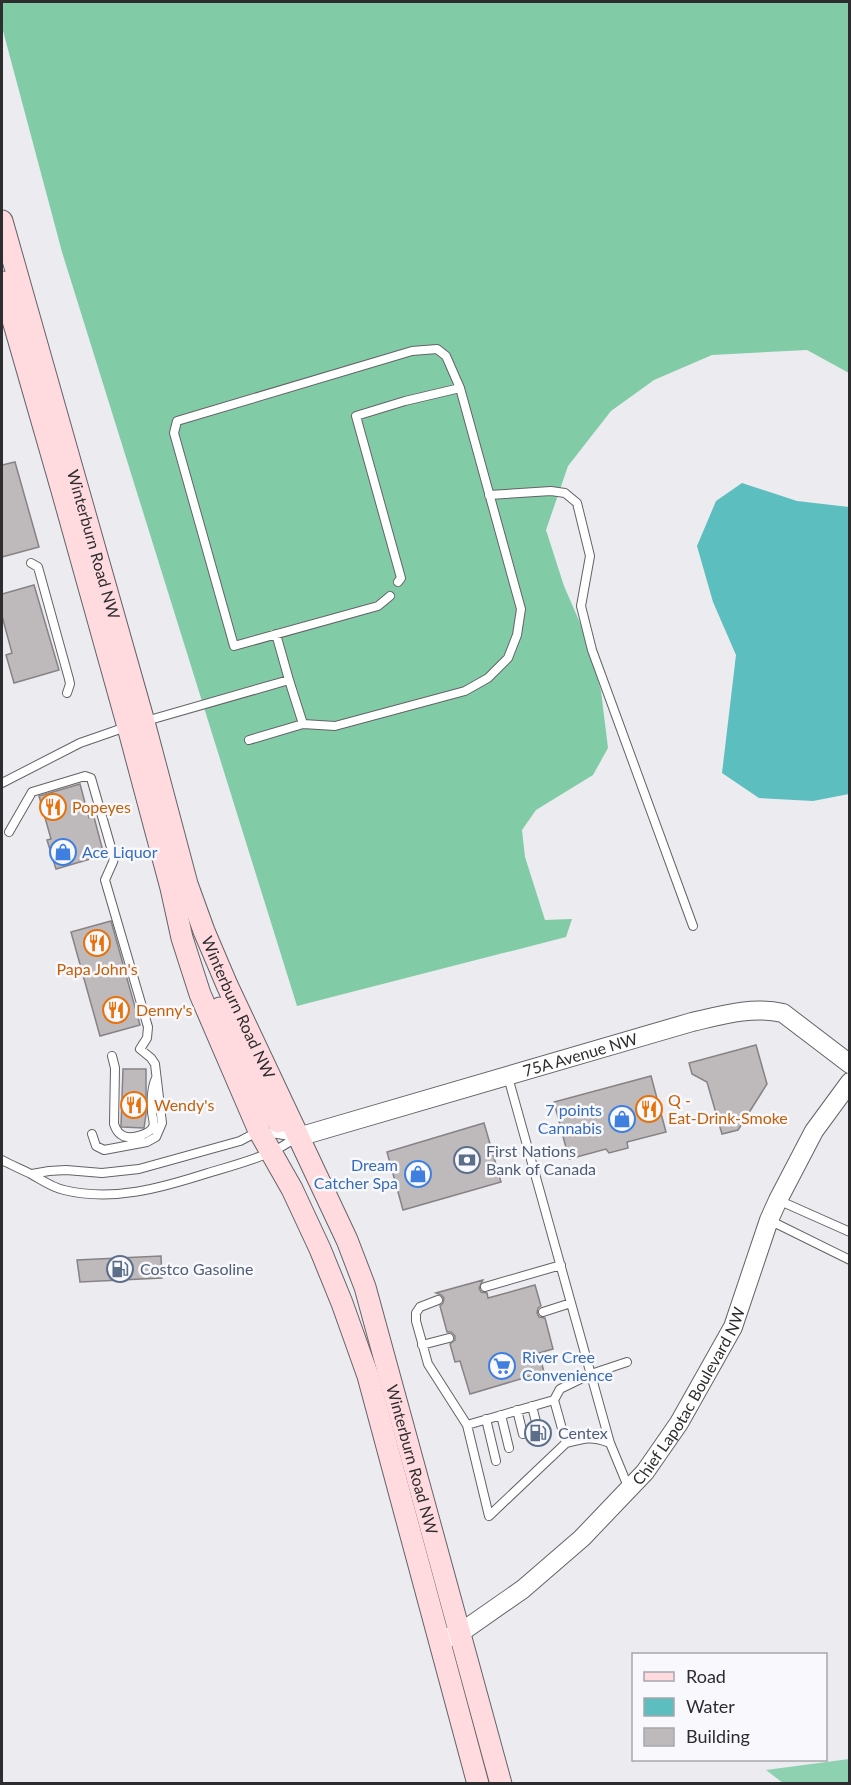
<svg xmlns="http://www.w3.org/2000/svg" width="851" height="1785" viewBox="0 0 851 1785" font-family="Lato,sans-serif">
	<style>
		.green { fill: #8ed1b0 }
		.forest { fill: #81cca7 }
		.water { fill: #5cbebe }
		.building { fill: #bebabc; stroke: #878285; stroke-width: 1.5 }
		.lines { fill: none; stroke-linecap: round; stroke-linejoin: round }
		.service-casing { stroke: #636367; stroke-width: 10 }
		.tertiary-casing { stroke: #636367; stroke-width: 20 }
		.secondary-casing { stroke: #636367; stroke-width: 23 }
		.service { stroke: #fff; stroke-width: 8 }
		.tertiary { stroke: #fff; stroke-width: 18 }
		.secondary { stroke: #ffdbe0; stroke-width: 21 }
		.labels { text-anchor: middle; stroke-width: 5; stroke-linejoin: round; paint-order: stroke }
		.street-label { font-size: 16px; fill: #2d2d2f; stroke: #f8f8fd }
		.food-label { font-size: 16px; fill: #c56008; stroke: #f8f8fd; text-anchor: start }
		.shop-label { font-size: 16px; fill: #366cbe; stroke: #f8f8fd; text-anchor: start }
		.service-label { font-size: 16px; fill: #4e5e75; stroke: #f8f8fd; text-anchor: start }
	</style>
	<rect width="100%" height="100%" fill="#ebebf0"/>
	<path class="green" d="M849,1759V1783H783L766,1770Z"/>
	<path class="forest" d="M2,2H849V373L807,350L712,355L654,380L611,411L568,466L546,530L564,586L587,639L601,691L608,748L593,775L536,810L522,830L525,857L545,920L572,919L566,937L297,1006L62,252L2,27Z"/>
	<path class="water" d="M742,483L797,501L849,507V794L813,801L759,798L722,773L736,655L713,602L697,546L716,501Z"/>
	<path class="building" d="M15,462L39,547L2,557V465Z
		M34,585L59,670L14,683L6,655L12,653L2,616V594Z
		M80,784L89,818L94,817L104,855L56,869L47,840L51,839L39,796Z
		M111,921L140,1025L100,1036L71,932Z
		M756,1045L767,1084L738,1130L722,1134L707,1082L692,1074L689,1063Z
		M123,1069H146V1114L144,1128L122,1127L121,1126Z
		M651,1076L666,1132L627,1142L628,1148L609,1153L606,1149L569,1159L554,1102Z
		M484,1123L501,1182L403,1210L387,1152Z
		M161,1256L162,1278L80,1282L77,1260Z
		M483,1280L479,1288L481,1292L487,1293L488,1298L535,1285L541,1306L538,1308L537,1313L539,1317L545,1318L553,1349L539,1353L544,1372L470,1394L460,1361L455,1362L450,1344L455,1340V1336L451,1332H447L440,1306L443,1303L444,1298L441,1295L436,1293Z"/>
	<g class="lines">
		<defs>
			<path id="service" d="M489,495L551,491L565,493L577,503L590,556L581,606L592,650L693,926
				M31,563L38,567L69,679L70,684L67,693
				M398,582L401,578L356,416L405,401L460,388
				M276,634L289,680
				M146,721L289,680L303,724L335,726L465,691L488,678L508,658L517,635L521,609L460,388L446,356L437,349L412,351L177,421L174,433L234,646L378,606L390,596
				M249,740L303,724
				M2,783L80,743L126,727
				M9,832L32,792L85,776L91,778L114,858L113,862L105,880L148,1027L147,1038L140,1049L151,1058L155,1064L162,1123L156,1137L147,1142L104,1150L96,1146L92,1134
				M112,1056L115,1068L114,1124C116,1130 119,1136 127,1137C134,1138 150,1134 153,1127C155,1123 152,1116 152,1112C151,1100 151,1089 156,1078
				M508,1077L610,1443L629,1489
				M2,1160C11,1165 21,1169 31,1174C42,1180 51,1187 64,1190C113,1202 161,1188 208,1173C228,1167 250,1161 269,1153C279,1149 288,1143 297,1137
				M32,1174L49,1171L66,1170L102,1173L139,1169L240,1141L259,1131L296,1137
				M778,1200L850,1232
				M769,1220L850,1260
				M485,1287L561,1265
				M438,1300L420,1307L416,1313V1321L428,1364L467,1425L554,1400L560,1389L591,1374L627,1362
				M543,1312L571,1303
				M422,1345L449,1338
				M532,1406L536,1422
				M517,1410L523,1434
				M501,1415L509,1448
				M486,1419L496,1461
				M467,1425L489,1516L566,1443L554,1400
				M566,1443C585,1438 592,1436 610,1443"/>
			<g id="tertiary">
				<path id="s1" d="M298,1137L692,1022C722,1015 752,1006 783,1013L850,1064"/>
				<path id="s2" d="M447,1638L460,1633L523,1589L582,1538L645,1472L679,1423L733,1327L769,1220L778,1200L814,1131L850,1082"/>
			</g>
			<g id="secondary">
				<path id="s3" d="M2,221L144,722L187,884L204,931L227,985L347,1240L365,1287L501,1784"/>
				<path d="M2,282L61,487L128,727L171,888L182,938L200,994L259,1131L292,1189L320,1249L342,1303L368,1376L478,1784"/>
				<path d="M220,1008L260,1093L278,1122"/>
			</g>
		</defs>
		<use href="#service" class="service-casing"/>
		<use href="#tertiary" class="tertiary-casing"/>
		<use href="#secondary" class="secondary-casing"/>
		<use href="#service" class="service"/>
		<use href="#tertiary" class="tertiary"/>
		<use href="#secondary" class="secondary"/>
	</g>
	<defs>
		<symbol id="restaurant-ring" viewBox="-11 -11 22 22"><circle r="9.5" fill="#f8f8fd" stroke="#e8710a" stroke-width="1.5"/><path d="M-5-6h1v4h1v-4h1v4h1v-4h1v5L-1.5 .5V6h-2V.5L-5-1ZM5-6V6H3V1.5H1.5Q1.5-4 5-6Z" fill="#e8710a"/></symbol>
		<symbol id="shop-ring" viewBox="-11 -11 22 22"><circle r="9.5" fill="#f8f8fd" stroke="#3f7fe0" stroke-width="1.5"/><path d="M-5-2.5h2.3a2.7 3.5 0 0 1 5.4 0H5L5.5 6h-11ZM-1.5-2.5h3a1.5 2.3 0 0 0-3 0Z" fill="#3f7fe0"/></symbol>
		<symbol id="bank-ring" viewBox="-11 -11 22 22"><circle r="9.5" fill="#f8f8fd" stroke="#5c6f8a" stroke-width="1.5"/><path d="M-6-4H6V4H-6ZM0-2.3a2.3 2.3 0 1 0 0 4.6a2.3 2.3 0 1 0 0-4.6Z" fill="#5c6f8a"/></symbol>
		<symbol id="fuel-ring" viewBox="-11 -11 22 22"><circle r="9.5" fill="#f8f8fd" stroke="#5c6f8a" stroke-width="1.5"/><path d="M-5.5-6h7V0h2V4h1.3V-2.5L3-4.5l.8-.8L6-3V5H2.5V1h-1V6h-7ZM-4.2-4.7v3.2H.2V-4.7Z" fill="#5c6f8a"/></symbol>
		<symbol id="supermarket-ring" viewBox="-11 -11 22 22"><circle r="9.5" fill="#f8f8fd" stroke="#3f7fe0" stroke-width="1.5"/><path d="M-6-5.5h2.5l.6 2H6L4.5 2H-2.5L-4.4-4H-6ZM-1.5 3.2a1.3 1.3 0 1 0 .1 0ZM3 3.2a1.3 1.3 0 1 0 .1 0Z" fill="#3f7fe0"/></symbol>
	</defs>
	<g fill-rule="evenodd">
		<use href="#restaurant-ring" x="38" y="792" width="30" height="30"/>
		<use href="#shop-ring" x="48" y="837" width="30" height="30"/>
		<use href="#restaurant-ring" x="82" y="928" width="30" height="30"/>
		<use href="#restaurant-ring" x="101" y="995" width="30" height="30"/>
		<use href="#restaurant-ring" x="119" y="1090" width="30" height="30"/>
		<use href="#restaurant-ring" x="634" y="1094" width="30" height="30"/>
		<use href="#shop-ring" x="607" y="1104" width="30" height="30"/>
		<use href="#bank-ring" x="452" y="1145" width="30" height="30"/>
		<use href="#shop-ring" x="403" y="1159" width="30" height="30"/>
		<use href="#fuel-ring" x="105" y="1254" width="30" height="30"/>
		<use href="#supermarket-ring" x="487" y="1351" width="30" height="30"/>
		<use href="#fuel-ring" x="523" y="1418" width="30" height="30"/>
	</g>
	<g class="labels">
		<g class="street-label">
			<text dy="6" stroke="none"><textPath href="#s3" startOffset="336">Winterburn Road NW</textPath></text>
			<text dy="6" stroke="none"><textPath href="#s3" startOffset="822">Winterburn Road NW</textPath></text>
			<text dy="6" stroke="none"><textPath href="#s1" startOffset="294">75A Avenue NW</textPath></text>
			<text dy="6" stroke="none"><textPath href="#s2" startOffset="348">Chief Lapotac Boulevard NW</textPath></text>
			<text dy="6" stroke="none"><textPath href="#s3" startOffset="1308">Winterburn Road NW</textPath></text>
		</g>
		<g class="food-label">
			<text x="72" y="813">Popeyes</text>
			<text x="97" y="975" text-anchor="middle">Papa John's</text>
			<text x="136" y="1016">Denny's</text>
			<text x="668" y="1106">Q -<tspan x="668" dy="18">Eat-Drink-Smoke</tspan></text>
			<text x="154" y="1111">Wendy's</text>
		</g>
		<g class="shop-label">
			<text x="82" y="858">Ace Liquor</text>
			<text x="602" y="1116" text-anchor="end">7 points<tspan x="602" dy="18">Cannabis</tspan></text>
			<text x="398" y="1171" text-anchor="end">Dream<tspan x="398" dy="18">Catcher Spa</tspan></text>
			<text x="522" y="1363">River Cree<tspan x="522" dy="18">Convenience</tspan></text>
		</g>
		<g class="service-label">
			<text x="486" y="1157">First Nations<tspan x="486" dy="18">Bank of Canada</tspan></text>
			<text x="140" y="1275">Costco Gasoline</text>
			<text x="558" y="1439">Centex</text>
		</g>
	</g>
	<rect width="851" height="1785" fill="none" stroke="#2d2d2f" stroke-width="6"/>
	<rect x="632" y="1653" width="195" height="108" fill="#f8f8fd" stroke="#a7a7ab" stroke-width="1.5"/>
	<rect x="644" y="1672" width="30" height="9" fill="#ffdbe0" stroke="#a7a7ab" stroke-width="1.5"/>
	<text x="686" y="1683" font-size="18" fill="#2d2d2f">Road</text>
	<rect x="644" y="1698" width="30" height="18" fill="#5cbebe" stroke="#a7a7ab" stroke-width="1.5"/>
	<text x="686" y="1713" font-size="18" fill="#2d2d2f">Water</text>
	<rect x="644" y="1728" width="30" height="18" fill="#bebabc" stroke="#a7a7ab" stroke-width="1.5"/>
	<text x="686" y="1743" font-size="18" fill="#2d2d2f">Building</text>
</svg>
